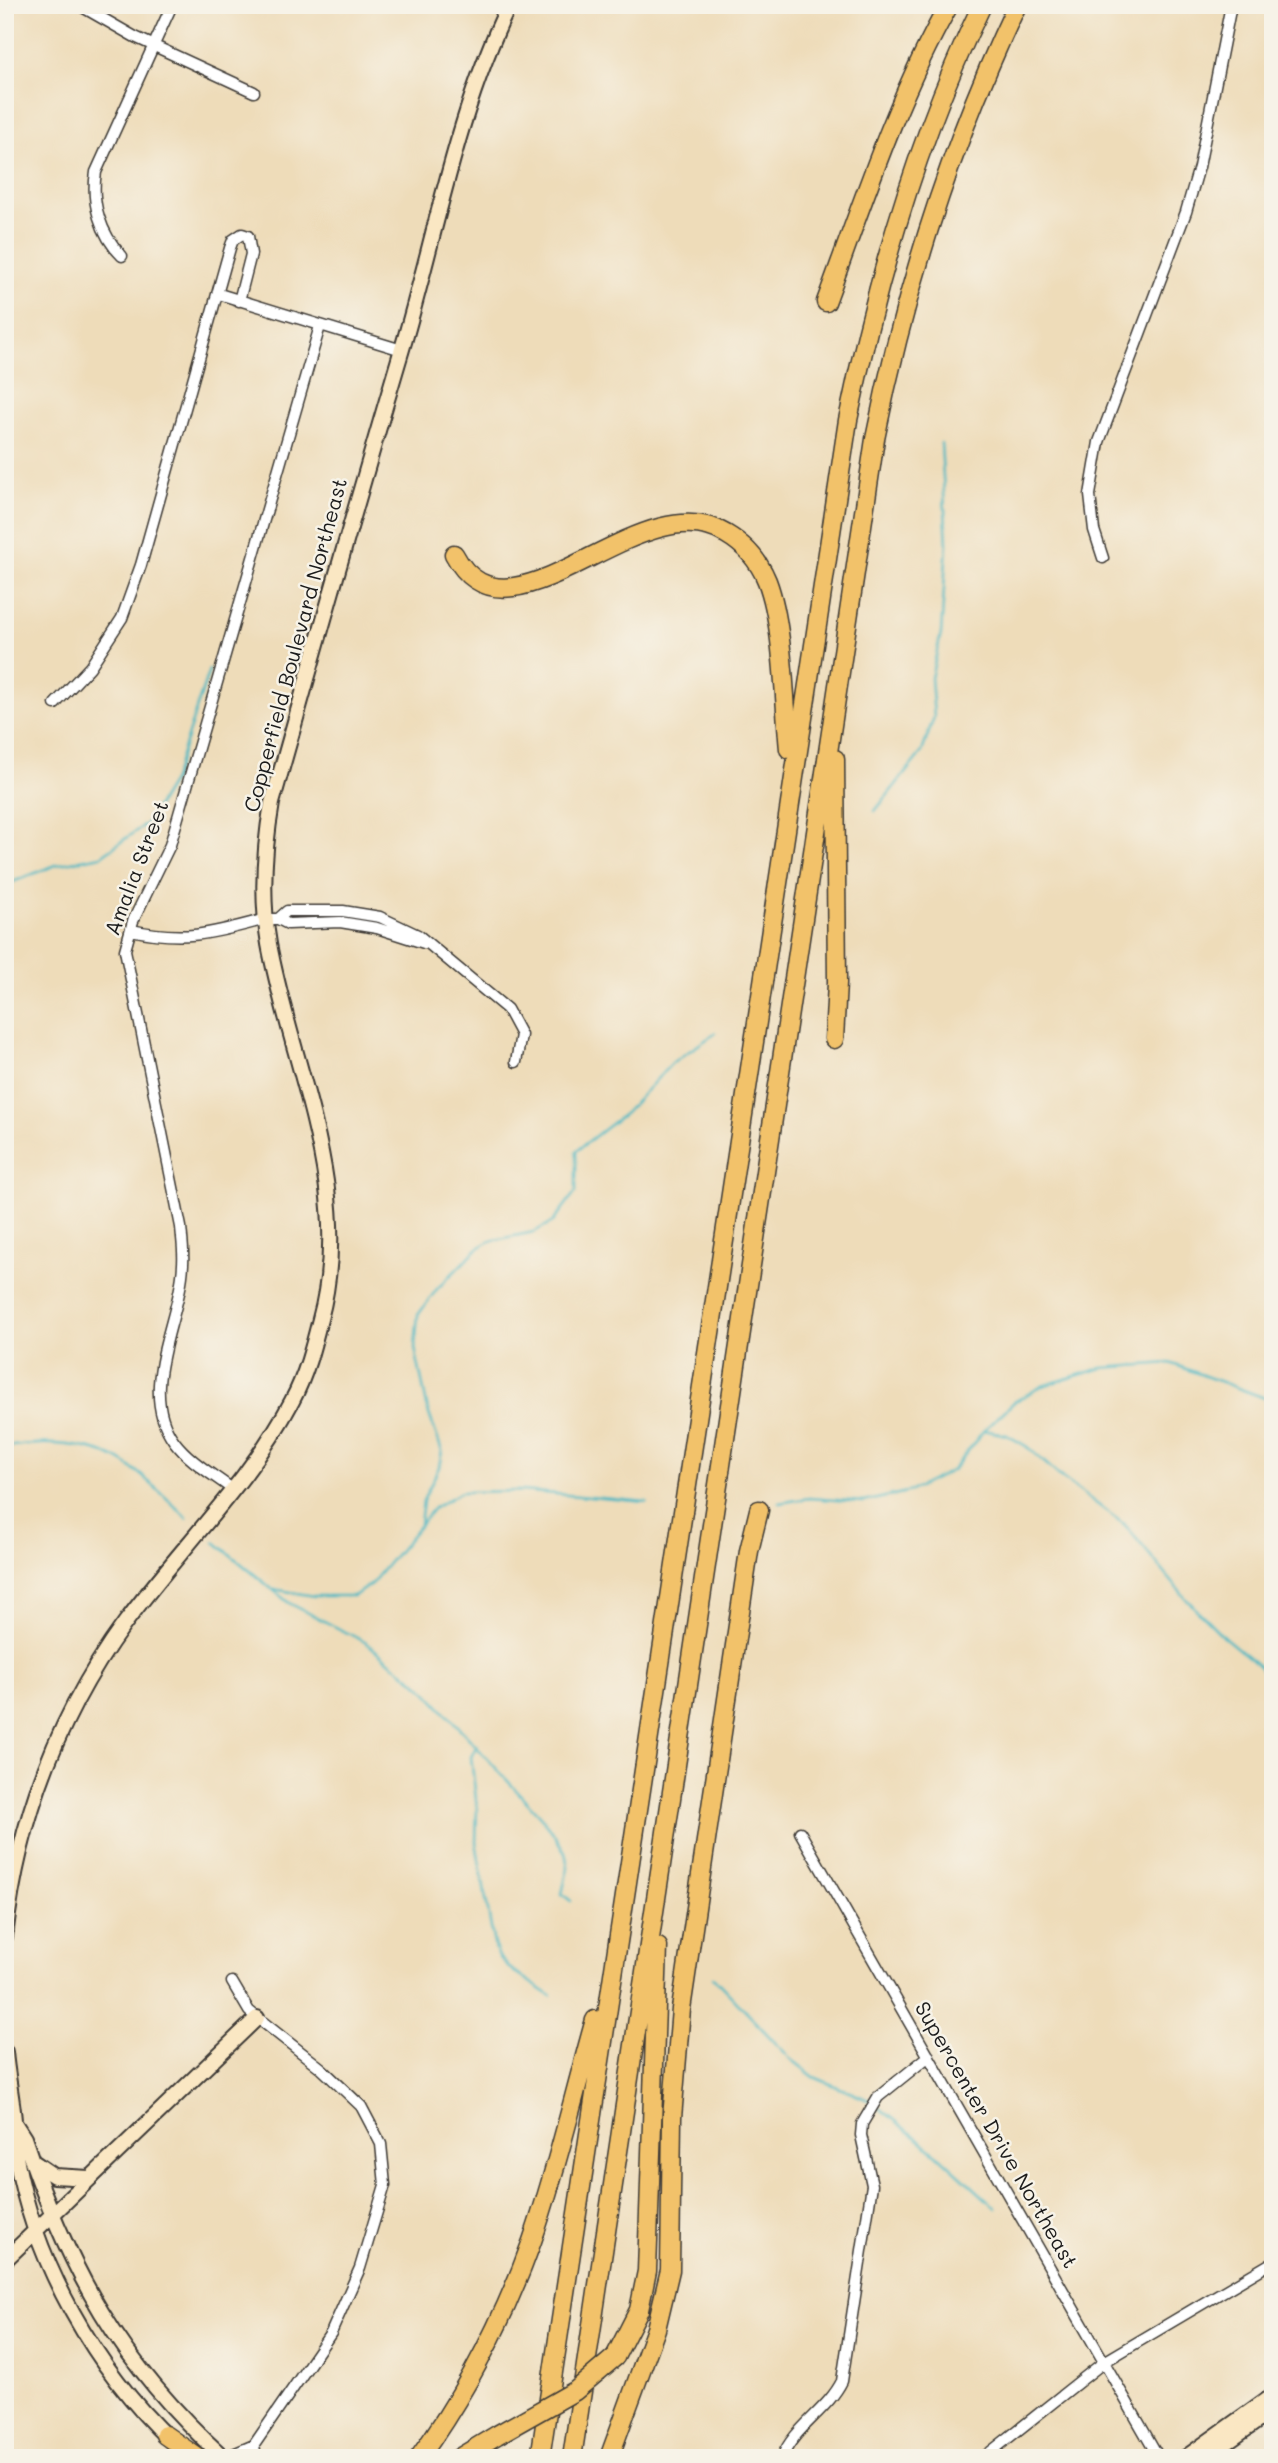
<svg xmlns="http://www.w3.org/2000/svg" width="1278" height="2463" viewBox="0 0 1278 2463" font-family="Mali,sans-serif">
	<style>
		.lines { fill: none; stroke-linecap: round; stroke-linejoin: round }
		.stream { stroke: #48b7c2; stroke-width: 2.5 }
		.street-casing { stroke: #3c3934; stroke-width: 13 }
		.secondary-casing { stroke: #3c3934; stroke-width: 18 }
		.highway-casing { stroke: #3c3934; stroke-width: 21 }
		.street { stroke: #fff; stroke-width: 10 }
		.secondary { stroke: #fae7c3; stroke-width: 14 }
		.highway { stroke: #f2c26a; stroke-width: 18 }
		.highway-bridge-casing { stroke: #3c3934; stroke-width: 21; stroke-linecap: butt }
		.highway-bridge { stroke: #f2c26a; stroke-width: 18 }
		.labels { text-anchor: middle; stroke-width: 5; stroke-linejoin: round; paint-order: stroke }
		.street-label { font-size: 21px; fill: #1c1c1c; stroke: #f7f3e8 }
	</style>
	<rect width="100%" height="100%" fill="#f7f3e8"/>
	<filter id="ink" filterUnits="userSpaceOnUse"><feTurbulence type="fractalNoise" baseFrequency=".0143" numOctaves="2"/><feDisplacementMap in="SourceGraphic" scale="14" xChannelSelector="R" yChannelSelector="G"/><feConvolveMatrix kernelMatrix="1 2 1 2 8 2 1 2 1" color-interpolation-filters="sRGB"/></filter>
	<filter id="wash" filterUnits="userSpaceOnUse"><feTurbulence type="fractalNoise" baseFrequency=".00686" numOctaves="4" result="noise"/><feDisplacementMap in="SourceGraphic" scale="28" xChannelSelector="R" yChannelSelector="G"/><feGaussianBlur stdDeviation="1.57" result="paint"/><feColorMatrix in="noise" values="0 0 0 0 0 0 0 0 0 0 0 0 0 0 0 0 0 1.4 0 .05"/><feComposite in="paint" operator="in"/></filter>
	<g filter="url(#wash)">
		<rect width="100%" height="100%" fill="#eedcb9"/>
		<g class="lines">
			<path class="stream" d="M875,811L922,752L934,717L931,678L941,634L947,544L941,443
				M5,885L56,865L101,856L146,824L173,780L209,670
				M984,1430L1007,1435L1026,1446L1062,1478L1125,1525L1188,1601L1224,1637L1259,1666L1273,1683
				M5,1447C43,1441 94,1442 126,1464C148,1478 168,1500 187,1518
				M779,1503L809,1498L864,1502L911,1491L953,1470L984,1430L1014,1402L1042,1386L1102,1368L1170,1363L1273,1401
				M420,1523L423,1501L439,1467L442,1451L428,1411L415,1348L418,1315L437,1289L477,1249L490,1241L534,1232L553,1222L576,1191V1151L625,1113L673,1062L716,1033
				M215,1542L289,1603L365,1642L421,1686L548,1825L565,1852L568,1867L562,1894L571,1901
				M273,1589L314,1596H354L372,1583L434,1508L461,1492L522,1491L647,1502
				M477,1745L471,1757L477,1808L476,1842L494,1945L499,1957L513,1971L551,1996
				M713,1977L790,2058L814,2077L871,2101
				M876,2105L937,2154L996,2208"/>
		</g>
	</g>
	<g filter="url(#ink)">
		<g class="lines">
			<defs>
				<path id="street" d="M79,5L135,37L254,92
					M122,256C100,234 91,202 96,172L172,5
					M219,294L402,350
					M1103,558L1094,530L1090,495L1099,442L1186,212L1199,167L1231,5
					M55,704L90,667L122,618L141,565L230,248L233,240L242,234L248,236L251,254L239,301
					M278,919L287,911H343L380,917L418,935L507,1009L521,1035L516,1062
					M131,930C186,942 214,933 266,919H278L288,924L340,922L377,928L424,943
					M232,1489C212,1474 189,1461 174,1441C136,1389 181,1320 183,1264C184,1252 182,1239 181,1227L125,950L133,921L170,845L320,326
					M800,1832L1159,2458
					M254,2445L256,2458
					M224,2458L254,2445L331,2333L360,2268L385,2185L381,2144L361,2106L321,2068L249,2011L232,1982
					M782,2458C793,2428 828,2410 842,2381L872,2185L861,2135L862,2124L878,2097L929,2056
					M983,2458L1104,2362L1273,2262"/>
				<path id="secondary" d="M5,1937C18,1823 57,1716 125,1623C179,1549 249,1483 292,1401C306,1375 313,1347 320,1319C355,1190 292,1069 269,944C261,898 264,849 272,803C315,651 357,500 402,349C436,234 456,114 509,5
					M5,2052C7,2075 12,2097 14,2120C16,2133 13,2145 16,2157C35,2263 95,2369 172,2442
					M15,2124L24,2138C69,2271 119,2363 224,2458
					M32,2161L54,2176L89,2178
					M5,2260L257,2018
					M1185,2458L1273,2395
					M1205,2458L1273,2410"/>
				<path id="highway" d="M826,302C863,202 896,99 949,5
					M454,554C509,659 640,480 726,534C745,545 759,561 767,581C784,626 784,700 789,749
					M834,1039L837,983L835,759
					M615,2357L639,2310L647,2271L658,1947
					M165,2435L198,2458
					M419,2458C467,2391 504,2319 532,2241C557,2170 574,2093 595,2020
					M459,2458L497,2435
					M540,2458L848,420C877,278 918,136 982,5
					M572,2458L875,439C905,288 951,144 1017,5
					M609,2458L656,2329L670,2270L672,2118L681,2009L749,1551L759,1510"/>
			</defs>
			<use href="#street" class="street-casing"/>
			<use href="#secondary" class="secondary-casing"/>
			<use href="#highway" class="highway-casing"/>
			<use href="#street" class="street"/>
			<use href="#secondary" class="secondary"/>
			<use href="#highway" class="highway"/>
			<defs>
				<path id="highway-bridge" d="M497,2435L575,2391L615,2357"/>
			</defs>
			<use href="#highway-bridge" class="highway-bridge-casing"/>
			<use href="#highway-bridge" class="highway-bridge"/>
		</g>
	</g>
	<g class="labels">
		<g class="street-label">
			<text transform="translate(296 645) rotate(-75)" y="7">Copperfield Boulevard Northeast</text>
			<text transform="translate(137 868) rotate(-69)" y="7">Amalia Street</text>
			<text transform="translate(996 2135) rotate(60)" y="7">Supercenter Drive Northeast</text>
		</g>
	</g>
	<rect width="1278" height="2463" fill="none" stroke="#f7f3e8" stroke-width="28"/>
</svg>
